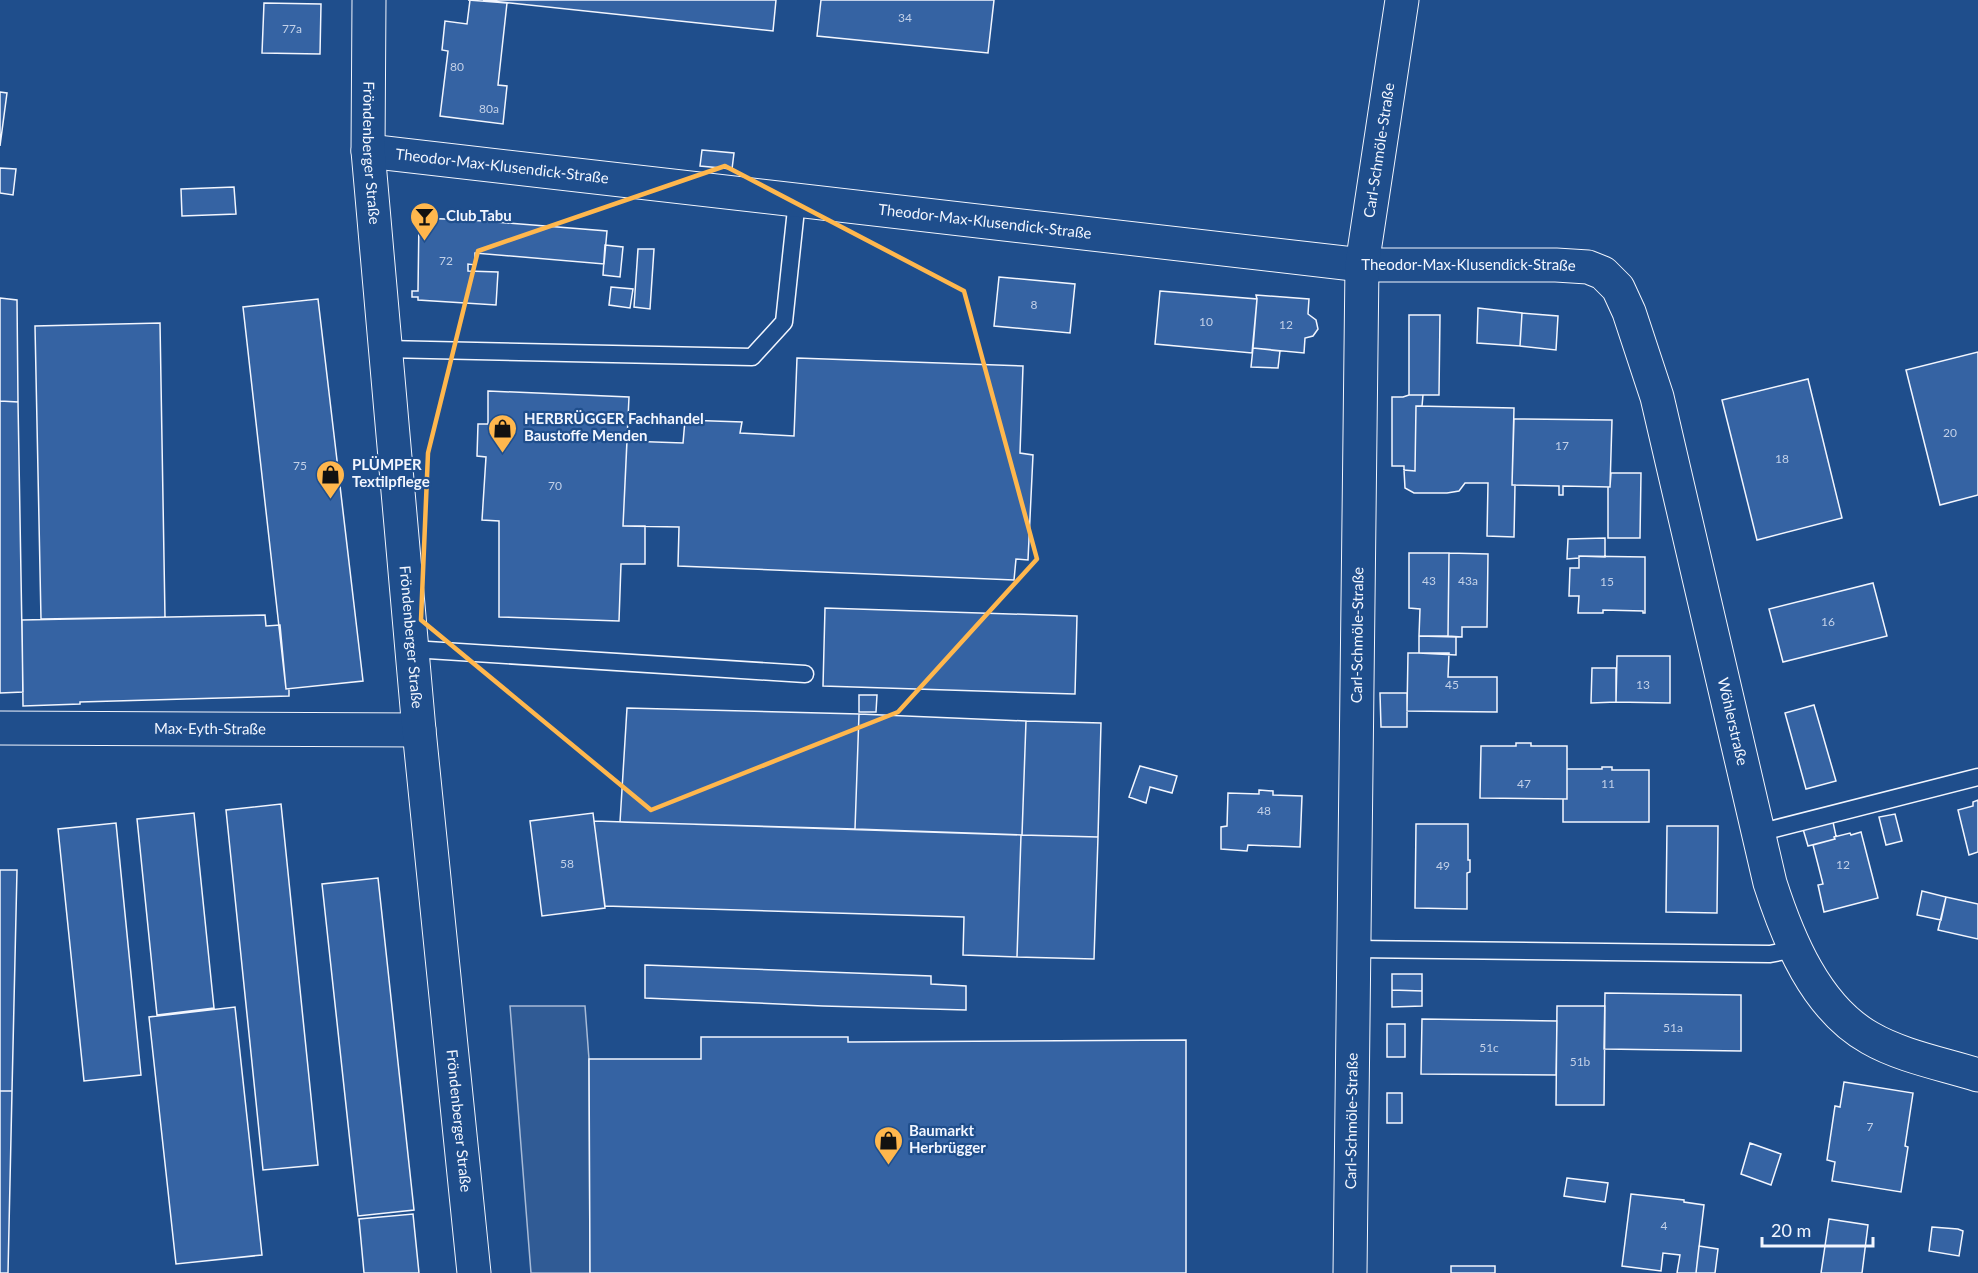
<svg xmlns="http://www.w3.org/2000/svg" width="1978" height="1273" viewBox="0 0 1978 1273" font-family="Lato,sans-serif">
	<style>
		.built { fill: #305b95; stroke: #a8bbd7; stroke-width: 1.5 }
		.building { fill: #3563a3; stroke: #f2f6ff; stroke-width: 1.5 }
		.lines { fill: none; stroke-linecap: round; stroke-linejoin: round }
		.service-casing { stroke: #f2f6ff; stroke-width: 19 }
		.minor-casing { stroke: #f2f6ff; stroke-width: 35 }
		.secondary-casing { stroke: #f2f6ff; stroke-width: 35 }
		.service { stroke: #1f4e8c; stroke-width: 16 }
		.minor { stroke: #1f4e8c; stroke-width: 33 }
		.secondary { stroke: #1f4e8c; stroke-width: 33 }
		.marked { fill: none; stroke: #ffb74d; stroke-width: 4.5; stroke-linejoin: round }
		.labels { text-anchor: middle; stroke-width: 4.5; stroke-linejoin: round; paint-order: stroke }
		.number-label { font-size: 12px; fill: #c3d1e8 }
		.street-label { font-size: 15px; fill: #f2f6ff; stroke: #1f4e8c }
		.poi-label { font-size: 15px; font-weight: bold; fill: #f2f6ff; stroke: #1f4e8c; text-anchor: start }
	</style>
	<rect width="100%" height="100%" fill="#1f4e8c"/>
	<path class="built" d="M510,1006H585L589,1059L590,1273H531Z"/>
	<path class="building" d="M468,0L507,3L498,85L507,86L503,124L440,116L448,51L442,50L445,21L467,24L470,0Z
		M483,0H776L773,31Z
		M821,0H994L988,53L817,36Z
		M264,3L321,4L320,54L262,53Z
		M0,92L7,93L0,146Z
		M702,150L734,153L732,169L700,166Z
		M0,168L16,169L13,195L0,193Z
		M234,187L236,214L182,216L181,189Z
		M419,218L470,220L607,231L604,264L475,253V265L468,264V271L498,272L496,305L418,300V297H412V291H418Z
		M605,245L623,247L620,277L603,275Z
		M638,249H654L650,309L634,307Z
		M999,277L1075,284L1070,333L994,326Z
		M611,287L633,289L630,308L609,305Z
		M1160,291L1257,299L1252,353L1155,344Z
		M1256,295L1309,299L1308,314L1316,320L1318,329L1313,336L1305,338L1304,353L1253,348L1257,299Z
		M0,298L17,300L18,402L0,401Z
		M318,299L363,681L286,689L243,307Z
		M1478,308L1522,313L1520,346L1477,343Z
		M1522,313L1558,316L1556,350L1520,346Z
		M1409,315H1440L1439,395H1409Z
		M160,323L165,617L41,619L35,326Z
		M1253,348L1280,351L1278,368L1251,367Z
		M1978,352V495L1940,505L1906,370Z
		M797,358L1023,366L1020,453L1033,455L1028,560L1016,559L1014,580L678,566L679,527L623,526L627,441L683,443L685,420L742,422L740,433L794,436Z
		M1808,379L1842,518L1757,540L1722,400Z
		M488,391L629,397L623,526H645V564H621L619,621L499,617V521L482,520L486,457L477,456L478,424H488Z
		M1409,395H1423L1422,406H1416L1415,471L1404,470V466H1392V397H1403Z
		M0,401L18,402L23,692L0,693Z
		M1416,406L1514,408L1512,485H1515L1514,537L1487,536L1488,483H1465L1459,491L1447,493H1414L1405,488L1404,470L1415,471Z
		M1514,419L1612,420L1610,487L1563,486V495H1559V486L1512,485Z
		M1611,473H1641L1640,538H1608V487H1610Z
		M1605,538V557L1579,556V558L1567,559L1568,539Z
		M1409,553H1449L1448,636H1419L1420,609L1409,608Z
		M1449,553L1488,554L1487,627H1462V637L1448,636Z
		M1579,556L1645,557V613H1643V611L1603,610V613H1578L1579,596H1569L1570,568H1579Z
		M1873,583L1887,636L1783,662L1769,609Z
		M825,608L1077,616L1075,694L823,686Z
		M265,615L266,626L280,625L286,689H289V696L80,702V704L23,706L22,620Z
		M1419,636L1456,637V655L1419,653Z
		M1408,653H1449L1448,677H1497V712L1407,711Z
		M1617,656H1670V703L1616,702Z
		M1592,668H1616V702L1591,703Z
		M1380,693H1407V727H1381Z
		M859,695H877L876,712H859Z
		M1814,705L1836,781L1806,789L1785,713Z
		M627,708L859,714L855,829L620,822Z
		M859,714L1026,721L1022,835L855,829Z
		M1026,721L1101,723L1098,837L1022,835Z
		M1516,743H1531V746H1567V799L1480,798L1481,746H1516Z
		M1140,766L1177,776L1172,793L1150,787L1146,803L1129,797Z
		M1602,767H1612V770H1649V822H1563V799H1567V769H1602Z
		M1259,790L1273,791V795L1302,796L1300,847L1248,845L1247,851L1221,849V827L1227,826L1228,793L1259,794Z
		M1978,800V852L1969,855L1958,810L1973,806V802Z
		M281,804L318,1165L263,1170L226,810Z
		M194,813L214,1008L157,1015L137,819Z
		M593,813L605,908L542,916L530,821Z
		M1895,814L1902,841L1886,845L1879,817Z
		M594,821L1021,835L1017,957L963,955L964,917L605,906Z
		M1833,822L1836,836L1834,837L1835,839L1808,846L1803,829Z
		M116,823L141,1075L84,1081L58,829Z
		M1416,824H1468V860H1470V872L1467,873V909L1415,908Z
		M1667,826H1718L1717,913L1666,912Z
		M1861,832L1878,898L1824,912L1818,885L1823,884L1813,845L1835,839L1834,837L1850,833L1851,835Z
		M1021,835L1098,837L1094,959L1017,957Z
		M0,870H17L12,1091H0Z
		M378,878L414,1210L358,1216L322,884Z
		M1922,891L1946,897L1941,920L1917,915Z
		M1946,897L1978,904V939L1938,930Z
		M645,965L931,976V984L966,986V1010L823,1006L645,998Z
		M1392,974H1422V991L1392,990Z
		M1392,990L1422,991V1006L1392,1007Z
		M1605,993L1741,995V1051L1604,1049Z
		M1557,1006H1605L1604,1105H1556Z
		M235,1007L262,1255L176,1264L149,1017Z
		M1422,1019L1557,1021L1556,1075L1421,1074Z
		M1387,1024H1405V1057H1387Z
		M701,1037H848V1042L1186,1040V1273H590L589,1059H701Z
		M1844,1082L1913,1093L1905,1146L1908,1147L1901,1192L1832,1181L1835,1162L1827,1160L1835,1106L1840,1107Z
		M0,1091H12L8,1273H0Z
		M1387,1093H1402V1123H1387Z
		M1750,1143L1781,1154L1771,1185L1741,1174Z
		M1567,1178L1608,1183L1605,1202L1564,1196Z
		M1631,1194L1684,1200V1202L1704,1205L1696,1273H1677L1680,1255L1663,1253L1661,1271L1622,1266Z
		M413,1214L419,1273H364L359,1219Z
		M1829,1219L1868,1225L1862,1273H1821Z
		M1932,1227L1958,1229L1963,1231L1959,1256L1929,1251Z
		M1699,1246L1718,1249L1715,1273H1696Z
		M1451,1266H1495V1273H1451Z"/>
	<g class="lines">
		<defs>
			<path id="service" d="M385,349L752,357L784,322L797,200
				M412,649L805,674
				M1758,833L1978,777
				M1354,949L1770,954L1795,949"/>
			<g id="minor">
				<path id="s1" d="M368,151L1362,265H1556L1588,267L1603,273L1618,288L1629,312L1657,397L1770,883C1788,939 1816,1008 1870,1038C1901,1056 1943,1064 1978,1075"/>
				<path id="s2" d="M0,728L419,730"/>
				<path id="s3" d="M1350,1273L1362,265L1402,0"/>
			</g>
			<g id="secondary">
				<path id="s4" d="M369,0L368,151L419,730L474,1273"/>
			</g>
		</defs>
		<use href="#service" class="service-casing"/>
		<use href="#minor" class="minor-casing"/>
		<use href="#secondary" class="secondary-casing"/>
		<use href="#service" class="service"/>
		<use href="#minor" class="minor"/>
		<use href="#secondary" class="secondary"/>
	</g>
	<path class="marked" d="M725,166L964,291L1037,559L898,712L651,810L421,620L428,453L478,251Z"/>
	<defs>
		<symbol id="bar-pin" viewBox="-11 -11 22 30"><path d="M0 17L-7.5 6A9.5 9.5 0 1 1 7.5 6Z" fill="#ffb74d" stroke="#1f4e8c"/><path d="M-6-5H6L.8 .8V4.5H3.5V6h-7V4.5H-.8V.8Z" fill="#111"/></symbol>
		<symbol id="shop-pin" viewBox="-11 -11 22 30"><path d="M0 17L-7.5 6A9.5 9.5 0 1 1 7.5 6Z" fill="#ffb74d" stroke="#1f4e8c"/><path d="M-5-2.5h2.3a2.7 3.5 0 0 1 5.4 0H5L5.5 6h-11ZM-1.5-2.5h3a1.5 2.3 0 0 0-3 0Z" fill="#111"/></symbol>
	</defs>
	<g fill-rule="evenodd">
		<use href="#bar-pin" x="408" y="200" width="33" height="45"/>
		<use href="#shop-pin" x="486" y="412" width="33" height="45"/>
		<use href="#shop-pin" x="314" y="458" width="33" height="45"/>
		<use href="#shop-pin" x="872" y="1124" width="33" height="45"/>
	</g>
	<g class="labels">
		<g class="number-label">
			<text x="905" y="22">34</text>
			<text x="292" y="33">77a</text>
			<text x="457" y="71">80</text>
			<text x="489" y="113">80a</text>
			<text x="446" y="265">72</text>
			<text x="1034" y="309">8</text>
			<text x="1206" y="326">10</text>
			<text x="1286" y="329">12</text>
			<text x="1950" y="437">20</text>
			<text x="1562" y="450">17</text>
			<text x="1782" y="463">18</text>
			<text x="300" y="470">75</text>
			<text x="555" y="490">70</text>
			<text x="1429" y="585">43</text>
			<text x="1468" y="585">43a</text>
			<text x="1607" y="586">15</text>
			<text x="1828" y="626">16</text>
			<text x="1452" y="689">45</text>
			<text x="1643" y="689">13</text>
			<text x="1524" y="788">47</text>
			<text x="1608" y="788">11</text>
			<text x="1264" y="815">48</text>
			<text x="567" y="868">58</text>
			<text x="1843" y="869">12</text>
			<text x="1443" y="870">49</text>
			<text x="1673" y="1032">51a</text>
			<text x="1489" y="1052">51c</text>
			<text x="1580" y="1066">51b</text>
			<text x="1870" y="1131">7</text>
			<text x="1664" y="1230">4</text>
		</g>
		<g class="street-label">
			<text dy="5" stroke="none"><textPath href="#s3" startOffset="1124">Carl-Schmöle-Straße</textPath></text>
			<text dy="5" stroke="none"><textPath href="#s4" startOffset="153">Fröndenberger Straße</textPath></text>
			<text dy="5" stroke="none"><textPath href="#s1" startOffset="135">Theodor-Max-Klusendick-Straße</textPath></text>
			<text dy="5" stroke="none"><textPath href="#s1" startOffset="621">Theodor-Max-Klusendick-Straße</textPath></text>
			<text dy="5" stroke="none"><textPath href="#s1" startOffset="1107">Theodor-Max-Klusendick-Straße</textPath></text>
			<text dy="5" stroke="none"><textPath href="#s3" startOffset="638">Carl-Schmöle-Straße</textPath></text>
			<text dy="5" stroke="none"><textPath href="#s4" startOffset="639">Fröndenberger Straße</textPath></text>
			<text dy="5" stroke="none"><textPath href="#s1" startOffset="1713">Wöhlerstraße</textPath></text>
			<text dy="5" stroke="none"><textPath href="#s2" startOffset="210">Max-Eyth-Straße</textPath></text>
			<text dy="5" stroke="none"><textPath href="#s4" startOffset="1125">Fröndenberger Straße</textPath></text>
			<text dy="5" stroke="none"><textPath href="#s3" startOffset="152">Carl-Schmöle-Straße</textPath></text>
		</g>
		<g class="poi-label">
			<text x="446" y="221">Club Tabu</text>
			<text x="524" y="424">HERBRÜGGER Fachhandel<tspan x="524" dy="17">Baustoffe Menden</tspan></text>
			<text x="352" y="470">PLÜMPER<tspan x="352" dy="17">Textilpflege</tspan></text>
			<text x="909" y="1136">Baumarkt<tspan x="909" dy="17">Herbrügger</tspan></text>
		</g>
	</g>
	<path d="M1762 1237v9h111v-9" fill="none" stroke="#f2f6ff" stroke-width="3"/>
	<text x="1771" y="1237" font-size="18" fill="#f2f6ff" stroke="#1f4e8c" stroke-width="4.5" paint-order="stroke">20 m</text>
</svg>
